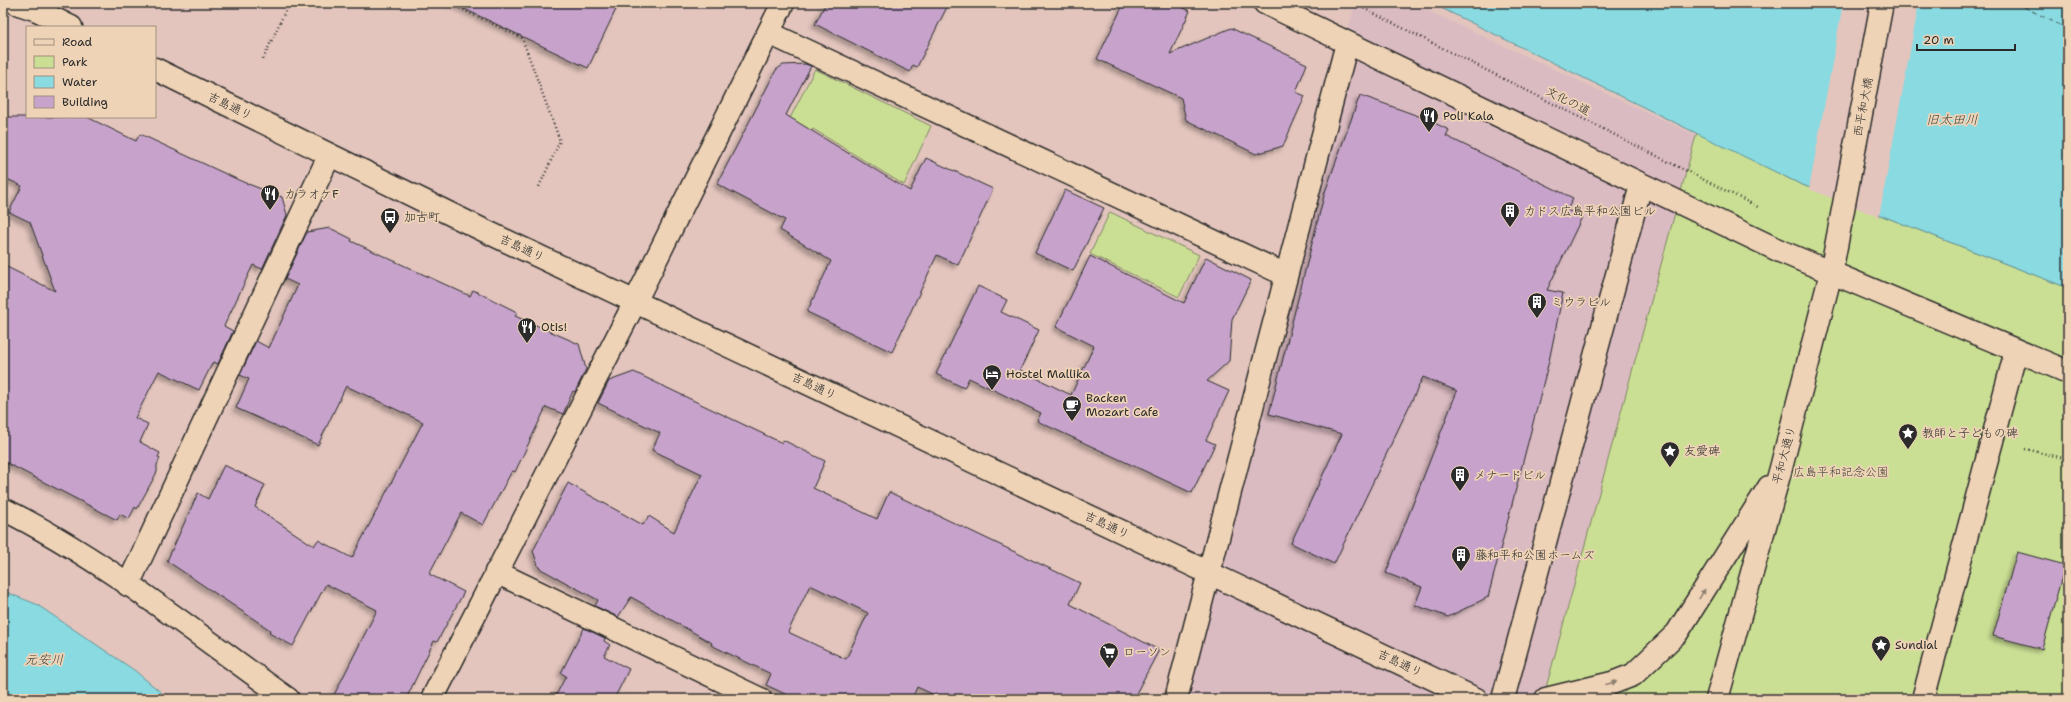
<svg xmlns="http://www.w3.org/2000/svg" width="2071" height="702" viewBox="0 0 2071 702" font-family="'Shantell Sans','Klee One',sans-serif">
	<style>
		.built { fill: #dbbbc2 }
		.green { fill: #cbdf94; stroke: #7b8560 }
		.water { fill: #89dae1; stroke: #639498 }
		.pier { fill: #e3c5bd }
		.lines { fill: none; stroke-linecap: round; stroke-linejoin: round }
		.ferry { stroke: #394546; stroke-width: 1; stroke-dasharray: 5 4; stroke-linecap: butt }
		.building { fill: #c7a3cc; stroke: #2b2b2b; fill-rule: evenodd; filter: url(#shadow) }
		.minor-casing { stroke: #2b2b2b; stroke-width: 25 }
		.tertiary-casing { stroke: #2b2b2b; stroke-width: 25 }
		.path { stroke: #2b2b2b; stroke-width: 2.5; stroke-dasharray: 1 3; stroke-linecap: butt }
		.minor { stroke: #efd3b6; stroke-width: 22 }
		.tertiary { stroke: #efd3b6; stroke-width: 22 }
		.oneway { fill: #8d7f70 }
		.labels { text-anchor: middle; stroke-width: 3.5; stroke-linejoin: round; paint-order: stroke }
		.street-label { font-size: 12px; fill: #2b2b2b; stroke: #efd3b6 }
		.poi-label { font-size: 12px; fill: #2b2b2b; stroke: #efd3b6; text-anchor: start }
		.park-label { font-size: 12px; fill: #43463b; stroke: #efd3b6 }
		.water-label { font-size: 13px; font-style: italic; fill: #394546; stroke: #efd3b6 }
	</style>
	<defs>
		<filter id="shadow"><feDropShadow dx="-3.5" dy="3.5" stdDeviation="2" flood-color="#0004"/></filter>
	</defs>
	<rect width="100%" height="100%" fill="#e3c5bd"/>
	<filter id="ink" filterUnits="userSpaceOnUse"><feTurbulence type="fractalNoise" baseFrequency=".025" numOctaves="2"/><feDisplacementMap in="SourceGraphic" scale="8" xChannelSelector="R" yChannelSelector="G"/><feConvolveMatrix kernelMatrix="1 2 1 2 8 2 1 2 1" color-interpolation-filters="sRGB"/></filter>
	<g filter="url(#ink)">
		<path class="built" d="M1355,3H1411L1845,204L1718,699H1176Z"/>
		<path class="green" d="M815,69L931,126L904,185L813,129L765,207L749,199Z
			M1697,132L1800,184L2068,288V699H1543Z
			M1110,212L1199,255L1179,297L1090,254Z"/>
		<path class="water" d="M1431,3H2068V288L1800,184Z
			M3,591L36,604L134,670L169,699H3Z"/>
		<path class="pier" d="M1843,3H1919L1879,217L1809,189Z"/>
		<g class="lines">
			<path class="ferry" d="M2016,3L2068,29"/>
		</g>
		<path class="building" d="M452,3H619L588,68Z
			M826,3H949L917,67L913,65L910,72L815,24Z
			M1124,3H1173L1190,11L1170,54L1231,28L1307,64L1296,92L1305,96L1283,146L1256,154L1186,120L1181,98L1097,59Z
			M805,64L811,66L786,115L910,191L926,158L993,189L958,265L937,255L892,352L807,312L831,261L780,230L785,220L717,184L776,70L783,65Z
			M1360,95L1424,118L1449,130L1446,136L1573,198L1567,210L1582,217L1547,290L1563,293L1549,361L1488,597L1448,617L1415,605L1422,587L1386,573L1457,391L1423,377L1334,564L1291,543L1342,434L1269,414L1325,192Z
			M3,117H87L136,141L140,134L243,182L282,197L287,215L262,269L253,265L224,326L233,331L218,364L213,362L199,390L159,371L135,418L148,424L140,442L160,453L158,457L160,458L157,465V472L137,509L135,507L129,519L120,514L117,520L3,461V265L55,291L30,222L9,212L22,186L3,177Z
			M1065,190L1104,208L1073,271L1035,253Z
			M330,228L352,239L351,241L470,296L473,290L517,312L515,316L579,344L586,369L575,392L573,391L563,414L546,407L515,472L512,471L483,525L461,513L429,574L464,592L437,642L434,641L406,699H332L377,610L326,584L293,646L269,633L270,630L167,561L198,493L208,499L224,465L265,485L255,507L314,546L318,540L352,558L423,422L346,386L318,445L236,408L249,379L240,375L256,341L269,348L298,285L285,279L307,232Z
			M1090,256L1184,303L1206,257L1251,280L1232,319L1229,361L1207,381L1229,391L1206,440L1215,444L1192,493L1037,421L1041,413L969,378L964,388L936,374L978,286L1007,300L1001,312L1039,330L1020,370L1071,395L1094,346L1056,327Z
			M634,372L782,443L783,440L825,461L813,488L877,519L889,492L1080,583L1070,604L1159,650L1133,699H943L917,687L912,699H796L766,685L771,674L711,645L712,643L631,597L618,617L595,606L598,600L539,568L533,551L568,483L643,525L649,516L674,532L702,474L652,450L660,433L598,403L609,381ZM810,585L868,613L846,659L788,632Z
			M2017,552L2065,565L2042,649L1993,636Z
			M584,628L605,638L604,641L610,645L604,656L629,669L614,699H554L566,676L561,673Z"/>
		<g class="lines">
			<defs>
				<path id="minor" d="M769,33L1286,275
					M496,572L760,699
					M128,585L329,156
					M432,699L635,302
					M1176,699L1347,43
					M1503,699L1641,185"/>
				<path id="tertiary" d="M16,3L37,10L71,27
					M1265,3L1780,251L2068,372
					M155,69L481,229L1476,699
					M635,302L783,3
					M3,509C104,559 196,634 288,699
					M1546,699L1612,683L1633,675L1677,633L1769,487
					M1717,699L1781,468L1831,273L1882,3
					M1923,699L2016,351"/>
			</defs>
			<use href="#minor" class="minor-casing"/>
			<use href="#tertiary" class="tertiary-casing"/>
			<path class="path" d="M449,3L522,38L560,141L538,189
				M1353,3L1758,207
				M263,59L289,3
				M2025,449L2068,459"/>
			<use href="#minor" class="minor"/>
			<use href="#tertiary" class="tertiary"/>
		</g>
		<defs><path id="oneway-solid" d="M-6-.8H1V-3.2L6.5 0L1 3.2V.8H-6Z"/></defs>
		<g class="oneway">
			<use href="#oneway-solid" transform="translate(1702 594) rotate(-58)"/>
			<use href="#oneway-solid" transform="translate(1611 683) rotate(-17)"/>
		</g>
	</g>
	<defs>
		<symbol id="restaurant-pin" viewBox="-11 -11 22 30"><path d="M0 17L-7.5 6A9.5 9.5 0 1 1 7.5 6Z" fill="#2b2b2b" stroke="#efd3b6"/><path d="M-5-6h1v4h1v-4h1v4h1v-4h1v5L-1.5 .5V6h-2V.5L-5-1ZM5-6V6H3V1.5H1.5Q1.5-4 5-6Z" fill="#fff"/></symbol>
		<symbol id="building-pin" viewBox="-11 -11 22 30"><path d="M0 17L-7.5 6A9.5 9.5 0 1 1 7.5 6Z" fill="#2b2b2b" stroke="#efd3b6"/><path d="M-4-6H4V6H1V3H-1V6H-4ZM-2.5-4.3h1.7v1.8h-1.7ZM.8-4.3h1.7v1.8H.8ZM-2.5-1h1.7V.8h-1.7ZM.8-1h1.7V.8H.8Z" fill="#fff"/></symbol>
		<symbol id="bus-pin" viewBox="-11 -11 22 30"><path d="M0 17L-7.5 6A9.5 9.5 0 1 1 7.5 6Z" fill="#2b2b2b" stroke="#efd3b6"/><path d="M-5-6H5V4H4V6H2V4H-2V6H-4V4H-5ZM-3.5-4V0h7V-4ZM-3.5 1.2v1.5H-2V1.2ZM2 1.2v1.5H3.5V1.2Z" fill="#fff"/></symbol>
		<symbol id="hotel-pin" viewBox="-11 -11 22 30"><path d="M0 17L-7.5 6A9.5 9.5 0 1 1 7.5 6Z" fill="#2b2b2b" stroke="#efd3b6"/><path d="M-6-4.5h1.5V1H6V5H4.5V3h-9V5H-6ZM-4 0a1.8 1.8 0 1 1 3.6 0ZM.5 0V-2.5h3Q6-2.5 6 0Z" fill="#fff"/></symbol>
		<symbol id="cafe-pin" viewBox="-11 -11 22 30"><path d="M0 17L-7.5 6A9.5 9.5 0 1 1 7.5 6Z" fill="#2b2b2b" stroke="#efd3b6"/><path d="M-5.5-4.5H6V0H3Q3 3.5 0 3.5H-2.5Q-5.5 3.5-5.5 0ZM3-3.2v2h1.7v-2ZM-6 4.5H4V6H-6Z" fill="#fff"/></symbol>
		<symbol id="sight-pin" viewBox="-11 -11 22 30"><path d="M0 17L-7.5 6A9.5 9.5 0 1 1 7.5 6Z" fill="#2b2b2b" stroke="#efd3b6"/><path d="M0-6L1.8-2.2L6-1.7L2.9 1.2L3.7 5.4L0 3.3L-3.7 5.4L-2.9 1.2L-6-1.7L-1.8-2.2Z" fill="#fff"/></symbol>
		<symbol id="supermarket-pin" viewBox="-11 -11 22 30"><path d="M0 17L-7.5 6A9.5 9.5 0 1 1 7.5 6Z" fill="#2b2b2b" stroke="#efd3b6"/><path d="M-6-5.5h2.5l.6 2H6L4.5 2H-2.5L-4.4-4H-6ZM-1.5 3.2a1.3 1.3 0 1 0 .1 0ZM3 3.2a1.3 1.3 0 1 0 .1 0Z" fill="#fff"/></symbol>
	</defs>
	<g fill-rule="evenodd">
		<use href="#restaurant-pin" x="1418" y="105" width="22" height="30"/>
		<use href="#restaurant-pin" x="259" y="183" width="22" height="30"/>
		<use href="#building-pin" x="1499" y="200" width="22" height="30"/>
		<use href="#bus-pin" x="379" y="206" width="22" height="30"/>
		<use href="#building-pin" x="1526" y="291" width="22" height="30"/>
		<use href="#restaurant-pin" x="516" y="316" width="22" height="30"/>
		<use href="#hotel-pin" x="981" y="363" width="22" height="30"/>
		<use href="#cafe-pin" x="1061" y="394" width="22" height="30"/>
		<use href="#sight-pin" x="1897" y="422" width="22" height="30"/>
		<use href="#sight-pin" x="1659" y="440" width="22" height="30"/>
		<use href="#building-pin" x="1449" y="464" width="22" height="30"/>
		<use href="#building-pin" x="1450" y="544" width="22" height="30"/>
		<use href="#sight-pin" x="1870" y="634" width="22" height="30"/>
		<use href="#supermarket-pin" x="1098" y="641" width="22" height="30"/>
	</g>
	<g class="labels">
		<g class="street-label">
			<text transform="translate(1568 101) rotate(27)" y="4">文化の道</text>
			<text transform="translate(230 106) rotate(26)" y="4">吉島通り</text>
			<text transform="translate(1863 107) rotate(-79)" y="4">西平和大橋</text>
			<text transform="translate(522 248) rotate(25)" y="4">吉島通り</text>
			<text transform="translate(814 386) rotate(25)" y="4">吉島通り</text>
			<text transform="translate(1784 455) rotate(-75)" y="4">平和大通り</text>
			<text transform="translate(1107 525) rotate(25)" y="4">吉島通り</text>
			<text transform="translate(1400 663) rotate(25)" y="4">吉島通り</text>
		</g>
		<g class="poi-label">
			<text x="1443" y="120">Poli Kala</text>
			<text x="284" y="198">カラオケF</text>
			<text x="1524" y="215">カドス広島平和公園ビル</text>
			<text x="404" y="221">加古町</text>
			<text x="1551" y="306">ミウラビル</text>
			<text x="541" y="331">Otis!</text>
			<text x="1006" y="378">Hostel Mallika</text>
			<text x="1086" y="402">Backen<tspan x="1086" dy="14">Mozart Cafe</tspan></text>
			<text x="1922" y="437">教師と子どもの碑</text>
			<text x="1684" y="455">友愛碑</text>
			<text x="1474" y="479">メナードビル</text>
			<text x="1475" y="559">藤和平和公園ホームズ</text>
			<text x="1895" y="649">Sundial</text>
			<text x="1123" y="656">ローソン</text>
		</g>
		<g class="park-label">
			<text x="1841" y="476">広島平和記念公園</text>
		</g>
		<g class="water-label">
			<text x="1952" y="124">旧太田川</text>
			<text x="44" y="664">元安川</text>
		</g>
	</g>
	<rect width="2071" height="702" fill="none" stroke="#efd3b6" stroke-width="16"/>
	<rect x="8" y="8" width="2055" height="686" fill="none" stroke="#2b2b2b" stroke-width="1.5" filter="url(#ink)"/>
	<rect x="26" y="26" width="130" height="92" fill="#efd3b6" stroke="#a1907e"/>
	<rect x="34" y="39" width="20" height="6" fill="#efd3b6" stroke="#a1907e"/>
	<text x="62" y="46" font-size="12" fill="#2b2b2b">Road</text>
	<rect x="34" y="56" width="20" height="12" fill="#cbdf94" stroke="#a1907e"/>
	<text x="62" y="66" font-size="12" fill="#2b2b2b">Park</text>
	<rect x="34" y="76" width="20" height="12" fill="#89dae1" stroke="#a1907e"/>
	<text x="62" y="86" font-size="12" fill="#2b2b2b">Water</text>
	<rect x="34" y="96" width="20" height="12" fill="#c7a3cc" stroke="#a1907e"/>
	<text x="62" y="106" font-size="12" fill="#2b2b2b">Building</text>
	<path d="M1917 44v6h98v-6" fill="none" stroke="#2b2b2b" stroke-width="2"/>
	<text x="1923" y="44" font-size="12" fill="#2b2b2b" stroke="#efd3b6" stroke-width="3" paint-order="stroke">20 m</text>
</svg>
